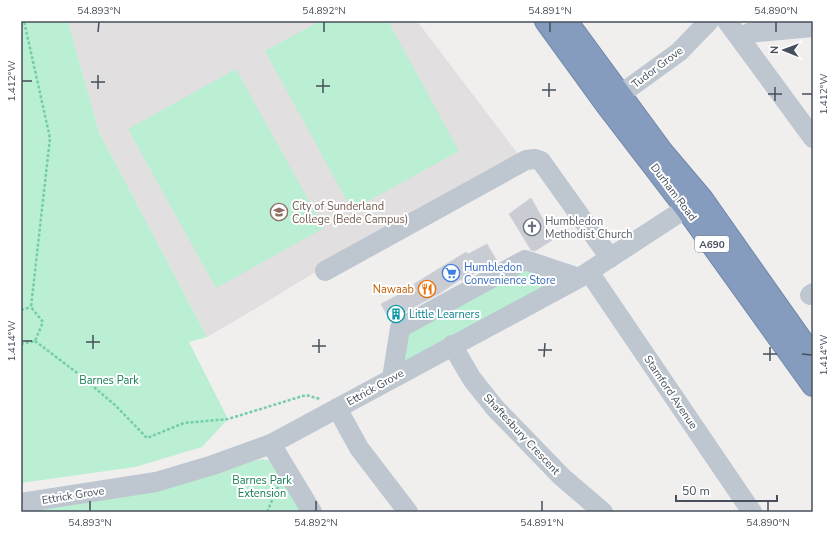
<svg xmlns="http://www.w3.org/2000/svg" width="834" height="533" viewBox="0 0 834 533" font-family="'Nunito Sans',sans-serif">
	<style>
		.education { fill: #e2dfe0 }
		.green { fill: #bbefd3 }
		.building { fill: #caccd4; stroke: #d2d3da }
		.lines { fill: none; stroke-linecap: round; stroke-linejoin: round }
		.highway-casing { stroke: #7087a9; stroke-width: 24 }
		.path { stroke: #73cea8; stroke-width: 2.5; stroke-dasharray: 3 2; stroke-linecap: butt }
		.minor { stroke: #bec7d0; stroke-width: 20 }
		.highway { stroke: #859cbe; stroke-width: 22 }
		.ticks { fill: none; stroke: #464f5b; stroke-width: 1.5 }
		.labels { text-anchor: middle; stroke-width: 4; stroke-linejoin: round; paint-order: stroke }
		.shield { fill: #fff; stroke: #7e848c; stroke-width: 1 }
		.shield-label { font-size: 10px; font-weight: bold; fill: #464f5b }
		.street-label { font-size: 11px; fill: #464f5b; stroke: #fff }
		.education-label { font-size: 11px; fill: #785e54; stroke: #fff; text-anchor: start }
		.worship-label { font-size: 11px; fill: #5b616d; stroke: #fff; text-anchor: start }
		.shop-label { font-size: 11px; fill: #366cbe; stroke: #fff; text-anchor: start }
		.food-label { font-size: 11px; fill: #c56008; stroke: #fff; text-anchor: end }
		.culture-label { font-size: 11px; fill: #0d838f; stroke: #fff; text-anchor: start }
		.park-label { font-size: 11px; fill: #157e52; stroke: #fff }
		.neatline { fill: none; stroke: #464f5b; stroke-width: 1.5 }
		.ticks-label { font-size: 10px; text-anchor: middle; fill: #464f5b }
	</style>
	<rect width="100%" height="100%" fill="#f1eeee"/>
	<path class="education" d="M68,21H417L518,154L317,271L255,309L207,337L99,132Z"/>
	<path class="green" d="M21,21H68L99,132L207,337L189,342L228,419L202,447L135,467L21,483Z
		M320,21H388L459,151L352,210L265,51Z
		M236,69L324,228L216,288L128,129Z
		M525,260L579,278L392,377L400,328Z
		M263,459L281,464L305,512H21Z"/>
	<path class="building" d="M531,198L554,239L535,251L531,250L509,214Z
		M487,244L497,261L486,268L485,267L462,281L461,279L440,293L394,318L391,322L381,304L415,286L414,284L466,252L468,254Z"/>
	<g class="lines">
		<defs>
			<path id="highway" d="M546,21L607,105L686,208L813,385
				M566,21L662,152L701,198L813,357"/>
		</defs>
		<use href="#highway" class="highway-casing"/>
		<path class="path" d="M21,310L31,307
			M35,341L76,372L115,405L147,438L184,423L228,419L306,395L320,399
			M21,344L35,341L43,322L31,307L50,138L24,21
			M267,512L278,487"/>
		<path class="minor" d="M727,21L813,138
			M740,38L749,33L758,32L813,27
			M607,104L679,52L709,21
			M325,271L526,160L535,159L541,161L610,258
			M589,272L752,512
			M810,295L813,293
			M452,345L472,379L495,408L562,477L603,512
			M392,378L400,328L525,260L579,278
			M337,408L359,448L408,512
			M271,444L312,512
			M21,503L156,482L213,465L271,444L579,278L700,199"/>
		<use href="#highway" class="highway"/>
	</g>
	<path class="ticks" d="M98,32L99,22M324,32V22M550,32V22M776,32V22M22,81H32M91,82H105M316,86H330M98,89V75M542,90H556M323,93V79M768,94H782M802,94H812M549,97V83M775,101V87M22,341H32M86,342H100M312,346H326M93,349V335M538,350H552M319,353V339M763,354H777M802,354L812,355M544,357L545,343M770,361V347M90,511V501M316,511V501M542,511V501M768,511V501"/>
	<defs>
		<symbol id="university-ring" viewBox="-11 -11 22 22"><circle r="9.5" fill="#fff" stroke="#8d6e63" stroke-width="1.5"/><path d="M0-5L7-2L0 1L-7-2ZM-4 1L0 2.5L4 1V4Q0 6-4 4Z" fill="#8d6e63"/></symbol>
		<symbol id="church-ring" viewBox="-11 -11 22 22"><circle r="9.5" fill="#fff" stroke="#6b7280" stroke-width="1.5"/><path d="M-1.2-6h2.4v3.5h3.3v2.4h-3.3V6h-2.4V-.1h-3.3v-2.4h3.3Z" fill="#6b7280"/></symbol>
		<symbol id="supermarket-ring" viewBox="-11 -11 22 22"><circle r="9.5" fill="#fff" stroke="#3f7fe0" stroke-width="1.5"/><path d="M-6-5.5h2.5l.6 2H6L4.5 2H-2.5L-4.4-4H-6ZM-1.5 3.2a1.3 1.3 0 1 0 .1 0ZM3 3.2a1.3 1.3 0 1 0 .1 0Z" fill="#3f7fe0"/></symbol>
		<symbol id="restaurant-ring" viewBox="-11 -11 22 22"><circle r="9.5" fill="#fff" stroke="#e8710a" stroke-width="1.5"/><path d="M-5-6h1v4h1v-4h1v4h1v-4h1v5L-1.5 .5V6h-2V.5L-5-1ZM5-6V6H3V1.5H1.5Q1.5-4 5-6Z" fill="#e8710a"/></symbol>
		<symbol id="building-ring" viewBox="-11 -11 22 22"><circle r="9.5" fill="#fff" stroke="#0f9aa8" stroke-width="1.5"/><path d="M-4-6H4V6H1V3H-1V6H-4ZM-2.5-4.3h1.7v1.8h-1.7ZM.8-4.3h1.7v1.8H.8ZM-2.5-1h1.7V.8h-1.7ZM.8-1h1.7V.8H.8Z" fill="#0f9aa8"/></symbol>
	</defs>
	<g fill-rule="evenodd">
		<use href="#university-ring" x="269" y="202" width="20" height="20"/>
		<use href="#church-ring" x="522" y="217" width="20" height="20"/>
		<use href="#supermarket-ring" x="441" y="263" width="20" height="20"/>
		<use href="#restaurant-ring" x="417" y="279" width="20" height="20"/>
		<use href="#building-ring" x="386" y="304" width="20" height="20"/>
	</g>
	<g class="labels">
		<rect class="shield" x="695" y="236" width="34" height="16" rx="3"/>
		<g class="shield-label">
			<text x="712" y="248">A690</text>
		</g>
		<g class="street-label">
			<text transform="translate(657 67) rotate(-37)" y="4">Tudor Grove</text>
			<text transform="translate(674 192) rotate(53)" y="4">Durham Road</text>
			<text transform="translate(375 387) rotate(-29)" y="4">Ettrick Grove</text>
			<text transform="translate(671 392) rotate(56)" y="4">Stamford Avenue</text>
			<text transform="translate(522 434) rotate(47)" y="4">Shaftesbury Crescent</text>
			<text transform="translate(73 495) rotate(-9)" y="4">Ettrick Grove</text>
		</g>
		<g class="education-label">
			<text x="292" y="210">City of Sunderland<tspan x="292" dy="13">College (Bede Campus)</tspan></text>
		</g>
		<g class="worship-label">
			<text x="545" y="225">Humbledon<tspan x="545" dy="13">Methodist Church</tspan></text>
		</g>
		<g class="shop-label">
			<text x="464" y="271">Humbledon<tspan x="464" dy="13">Convenience Store</tspan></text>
		</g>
		<g class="food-label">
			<text x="414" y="293">Nawaab</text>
		</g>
		<g class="culture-label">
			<text x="409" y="318">Little Learners</text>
		</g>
		<g class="park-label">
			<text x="109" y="384">Barnes Park</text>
			<text x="262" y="484">Barnes Park<tspan x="262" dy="13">Extension</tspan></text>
		</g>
	</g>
	<rect width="834" height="533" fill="none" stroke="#ffffff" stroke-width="44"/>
	<g transform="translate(784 50) rotate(271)" stroke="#ffffff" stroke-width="3" paint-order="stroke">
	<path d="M0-3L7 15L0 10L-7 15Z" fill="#464f5b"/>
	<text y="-6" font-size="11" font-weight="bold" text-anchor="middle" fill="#464f5b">N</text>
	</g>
	<path d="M676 495v6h101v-6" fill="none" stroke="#464f5b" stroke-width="2"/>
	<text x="682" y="495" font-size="12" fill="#464f5b" stroke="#ffffff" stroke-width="3" paint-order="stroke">50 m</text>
	<rect x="22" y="22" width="790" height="489" class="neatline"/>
	<g class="ticks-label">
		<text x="99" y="14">54.893°N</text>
		<text x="324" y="14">54.892°N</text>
		<text x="550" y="14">54.891°N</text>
		<text x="776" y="14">54.890°N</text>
		<text transform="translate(11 81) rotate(-90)" y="4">1.412°W</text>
		<text transform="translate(823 94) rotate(-90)" y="4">1.412°W</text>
		<text transform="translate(11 341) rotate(-90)" y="4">1.414°W</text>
		<text transform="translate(823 355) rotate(-90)" y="4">1.414°W</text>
		<text x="90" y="526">54.893°N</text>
		<text x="316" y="526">54.892°N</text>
		<text x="542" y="526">54.891°N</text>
		<text x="768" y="526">54.890°N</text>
	</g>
</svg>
